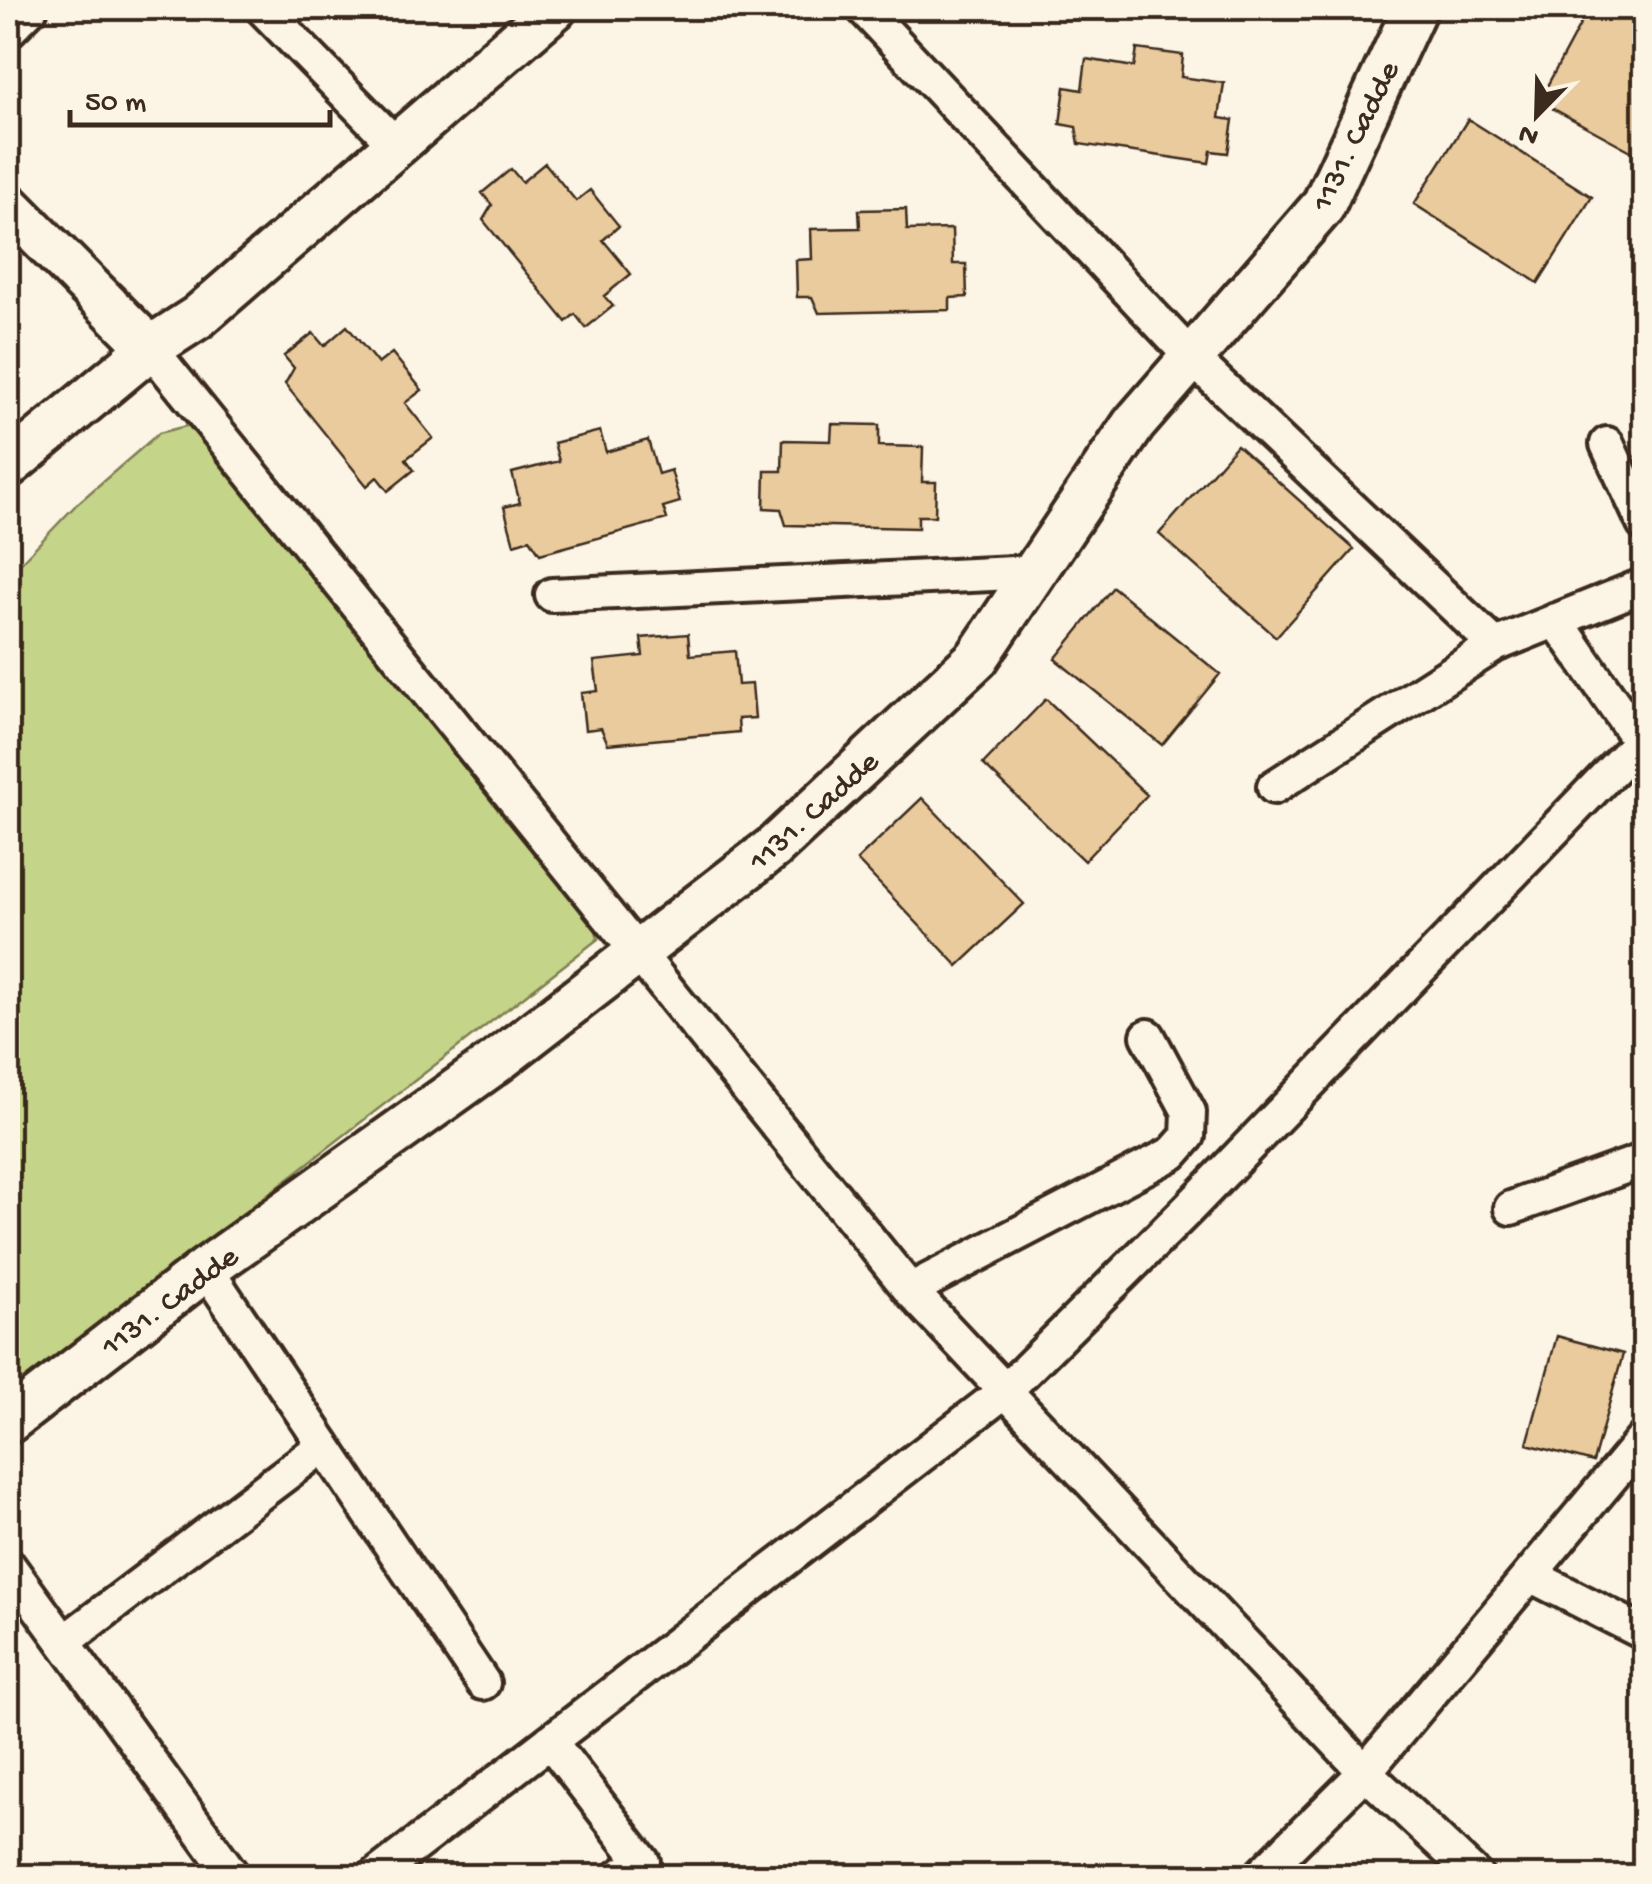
<svg xmlns="http://www.w3.org/2000/svg" width="1652" height="1884" viewBox="0 0 1652 1884" font-family="'Gochi Hand',sans-serif">
	<style>
		.green { fill: #c4d489; stroke: #807f54; stroke-width: 2.5 }
		.building { fill: #eacb9d; stroke: #3b2a1e; stroke-width: 2.5 }
		.lines { fill: none; stroke-linecap: round; stroke-linejoin: round }
		.minor-casing { stroke: #3b2a1e; stroke-width: 40 }
		.tertiary-casing { stroke: #3b2a1e; stroke-width: 50 }
		.minor { stroke: #fcf5e5; stroke-width: 32 }
		.tertiary { stroke: #fcf5e5; stroke-width: 42 }
		.labels { text-anchor: middle; stroke-width: 9; stroke-linejoin: round; paint-order: stroke }
		.street-label { font-size: 32px; fill: #3b2a1e; stroke: #fcf5e5 }
	</style>
	<rect width="100%" height="100%" fill="#fcf5e5"/>
	<filter id="ink" filterUnits="userSpaceOnUse"><feTurbulence type="fractalNoise" baseFrequency=".01" numOctaves="2"/><feDisplacementMap in="SourceGraphic" scale="20" xChannelSelector="R" yChannelSelector="G"/><feConvolveMatrix kernelMatrix="1 2 1 2 8 2 1 2 1" color-interpolation-filters="sRGB"/></filter>
	<g filter="url(#ink)">
		<path class="green" d="M194,424L592,911L598,939L8,1395V576L77,504L159,433Z"/>
		<path class="building" d="M1589,8H1644V158L1539,101Z
			M1137,49L1183,55L1181,77L1224,83L1219,118L1233,120L1228,153L1211,151L1209,163L1079,144L1076,127L1060,124L1065,87L1082,90L1086,59L1134,67Z
			M1468,119L1592,197L1538,283L1414,204Z
			M545,163L576,201L590,190L619,226L603,240L631,274L604,296L613,306L586,328L575,314L566,322L483,220L492,205L482,193L511,169L522,182Z
			M906,209L907,230L952,229L953,264H966L967,297L950,298V310L819,313L812,297H797L796,260L812,259L811,229L860,228L859,210Z
			M347,326L378,364L392,353L422,390L405,403L433,438L406,459L414,470L388,491L377,477L367,486L285,384L294,368L284,356L313,333L324,346Z
			M832,424L879,425V446L923,447L922,482H936L935,516H918V528L786,525L781,509L764,508L765,471H782L783,440L831,441Z
			M600,431L606,452L648,440L658,474L671,470L680,502L663,507L667,519L540,554L530,539L514,544L504,507L520,503L512,473L559,461L554,443Z
			M1237,445L1354,549L1276,637L1159,534Z
			M1113,587L1220,674L1162,745L1055,659Z
			M688,634L690,655L735,651L738,685L752,684L755,718L738,719L739,732L608,744L601,728L585,730L581,693L598,691L594,661L643,656L641,638Z
			M1046,699L1147,795L1084,861L983,764Z
			M922,798L1024,904L958,966L857,860Z
			M1557,1336L1623,1354L1593,1462L1527,1444Z"/>
		<g class="lines">
			<defs>
				<path id="minor" d="M262,8L396,145
					M863,8L1192,358L1495,645
					M8,31L31,8
					M150,348L910,1290L1365,1772L1476,1876
					M1607,444L1644,524
					M552,595L1035,572
					M1556,620L1644,748
					M1274,787L1495,645L1644,585
					M1511,1208L1644,1160
					M206,1269L483,1683
					M910,1290L1173,1153L1188,1136L1189,1112L1148,1036
					M8,1565L233,1876
					M1530,1575L1644,1633
					M64,1642L324,1445
					M550,1741L643,1862L620,1876
					M375,1876L1005,1391L1187,1210L1644,737
					M1260,1876L1365,1772L1644,1438"/>
				<path id="tertiary" d="M8,205L150,348
					M8,466L150,348L198,317L555,8
					M8,1422L206,1269L496,1062L773,848L977,658L1134,424L1323,206L1415,8"/>
			</defs>
			<use href="#minor" class="minor-casing"/>
			<use href="#tertiary" class="tertiary-casing"/>
			<use href="#minor" class="minor"/>
			<use href="#tertiary" class="tertiary"/>
		</g>
	</g>
	<g class="labels">
		<g class="street-label">
			<text transform="translate(1353 135) rotate(-64)" y="11">1131. Cadde</text>
			<text transform="translate(812 809) rotate(-42)" y="11">1131. Cadde</text>
			<text transform="translate(168 1299) rotate(-37)" y="11">1131. Cadde</text>
		</g>
	</g>
	<rect width="1652" height="1884" fill="none" stroke="#fcf5e5" stroke-width="40"/>
	<rect x="20" y="20" width="1612" height="1844" fill="none" stroke="#3b2a1e" stroke-width="4" filter="url(#ink)"/>
	<g transform="translate(1537 115) rotate(203)" stroke="#fcf5e5" stroke-width="8" paint-order="stroke">
	<path d="M0-8L18 38L0 25L-18 38Z" fill="#3b2a1e"/>
	<text y="-15" font-size="28" font-weight="bold" text-anchor="middle" fill="#3b2a1e">N</text>
	</g>
	<path d="M70 110v15h260v-15" fill="none" stroke="#3b2a1e" stroke-width="5"/>
	<text x="85" y="110" font-size="30" fill="#3b2a1e" stroke="#fcf5e5" stroke-width="8" paint-order="stroke">50 m</text>
</svg>
